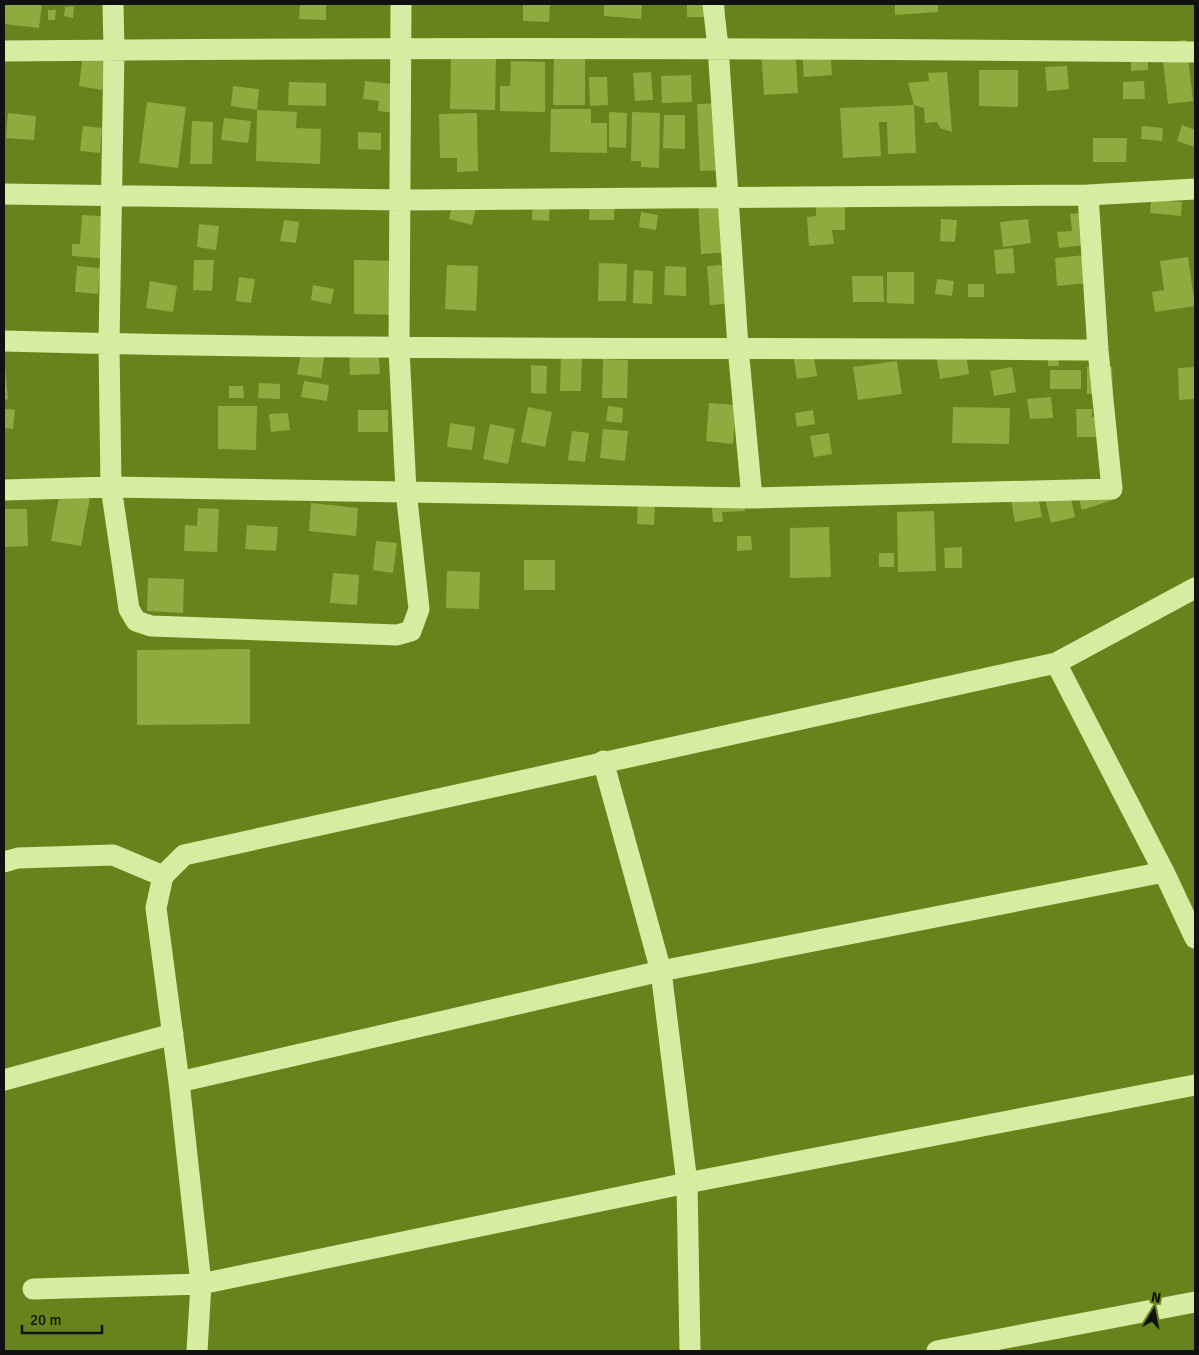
<svg xmlns="http://www.w3.org/2000/svg" width="1199" height="1355" viewBox="0 0 1199 1355" font-family="Signika,sans-serif">
	<style>
		.building { fill: #8eab3f }
		.lines { fill: none; stroke-linecap: round; stroke-linejoin: round }
		.minor { stroke: #d7eba1; stroke-width: 21 }
	</style>
	<rect width="100%" height="100%" fill="#66841b"/>
	<path class="building" d="M4,4H42L39,28L4,24Z
		M300,4H326V20L299,19Z
		M523,4H550L549,22L523,21Z
		M604,4H642L641,19L604,16Z
		M687,4H725V17H687Z
		M895,4H938V12L895,15Z
		M74,6L73,18L64,16L65,7Z
		M48,10H56L55,20H48Z
		M1186,40L1193,101L1168,104L1161,43Z
		M795,45L798,93L764,95L761,47Z
		M830,46L832,75L804,77L802,48Z
		M1131,47H1148V70L1131,71Z
		M554,52H585V105H553Z
		M83,54L106,57L102,90L79,86Z
		M451,57H496L495,110L450,109Z
		M511,61L545,62V112L500,111V86H510Z
		M1067,66L1069,89L1047,91L1045,67Z
		M979,70H1018V107L979,106Z
		M651,72L653,100L635,101L633,73Z
		M947,72L952,132L940,128L937,122L925,123L924,108L914,105L908,83L929,81L928,73Z
		M691,75L692,102L662,103L661,76Z
		M589,77H607L608,105L590,106Z
		M365,81L399,85L396,113L378,111L379,101L363,99Z
		M1144,81L1145,99H1123V82Z
		M289,82L326,83V106L288,105Z
		M233,86L259,89L257,110L231,106Z
		M147,102L186,107L178,168L139,163Z
		M729,103L732,170L700,171L697,104Z
		M914,105L916,153L888,154L887,122H879L881,156L843,158L840,108Z
		M551,109H591V123H607V153L550,152Z
		M257,110L297,112L296,128L321,129L320,164L256,161Z
		M609,112L627,113L626,148L609,147Z
		M632,112L660,113L659,168L641,167V161H631Z
		M8,113L36,116L34,140L6,138Z
		M477,113L478,171L457,172V158H440L439,114Z
		M664,115H685V149L663,148Z
		M224,118L251,121L248,143L221,140Z
		M192,121L213,122L212,164H190Z
		M1182,125L1195,130V147L1177,141Z
		M83,126L102,128L100,153L80,151Z
		M1142,126L1163,128L1162,141L1141,139Z
		M358,132L381,133V150L358,149Z
		M1093,138H1127L1126,162H1093Z
		M455,194L478,199L472,225L449,219Z
		M816,195H845V230H832L834,244L809,246L807,217L816,216Z
		M732,197L735,252L701,254L698,199Z
		M590,198L615,199L614,220H589Z
		M1151,200L1182,202L1181,216L1150,213Z
		M533,201L550,202L549,221L532,220Z
		M641,212L658,215L656,230L639,227Z
		M1091,212L1094,244L1059,248L1057,232L1072,231L1070,214Z
		M82,215L117,217L114,259L72,256V244H80Z
		M941,219L957,220L955,242L940,241Z
		M1028,219L1031,243L1003,247L1000,222Z
		M284,220L299,222L296,243L280,241Z
		M199,224L219,226L216,250L197,247Z
		M1013,248L1015,273L996,274L994,250Z
		M1085,255L1088,283L1057,286L1055,258Z
		M1188,257L1195,306L1155,312L1152,292L1164,290L1160,261Z
		M194,260H214L212,291L193,290Z
		M354,260L404,261V315L354,314Z
		M599,263L627,264L626,301H598Z
		M734,264L737,303L710,305L707,266Z
		M447,265L478,266L476,311L445,309Z
		M77,266L100,268L98,294L75,292Z
		M665,266L686,267V296L664,295Z
		M634,270L653,271L652,304L633,303Z
		M887,272H914V304L887,303Z
		M852,276H883L884,302H853Z
		M239,277L255,279L251,303L236,301Z
		M937,279L954,281L952,296L935,294Z
		M150,281L177,286L173,312L146,308Z
		M968,284H984V297H968Z
		M313,285L334,289L331,304L311,300Z
		M964,338L969,374L940,379L934,342Z
		M811,339L817,376L797,379L791,342Z
		M378,346L380,374L350,375L349,347Z
		M301,353L324,357L321,378L297,374Z
		M561,355H582L581,391H560Z
		M4,356L8,399L4,400Z
		M1048,358H1058L1059,366H1048Z
		M603,359L628,360L627,398H602Z
		M897,361L902,394L858,400L853,367Z
		M531,365L547,366L546,394L531,393Z
		M1012,367L1016,392L994,396L990,371Z
		M1087,367H1112L1113,393L1087,394Z
		M1195,367V399L1179,400L1178,368Z
		M1050,370H1081V389H1050Z
		M304,381L329,385L327,401L301,397Z
		M259,383L280,384V399L258,398Z
		M229,386H243L244,398H229Z
		M1051,397L1053,418L1030,419L1027,399Z
		M709,403L736,405L733,444L706,441Z
		M218,406H257L256,450L218,449Z
		M608,406L623,408L622,423L606,421Z
		M528,407L552,412L545,447L521,442Z
		M953,407L1010,408L1009,444L952,443Z
		M4,409L15,410L13,429L4,428Z
		M1076,409H1092V417H1109V437H1077Z
		M358,410H388V432H358Z
		M813,410L815,424L797,427L795,413Z
		M288,413L290,430L271,432L269,414Z
		M450,423L475,427L472,450L447,447Z
		M490,424L515,429L508,464L483,459Z
		M603,429L628,431L625,461L600,458Z
		M572,431L589,433L585,462L568,460Z
		M829,433L832,454L814,457L810,436Z
		M1109,481L1115,499L1082,510L1077,492Z
		M1036,485L1042,517L1015,522L1009,489Z
		M1069,490L1075,517L1051,523L1044,495Z
		M744,491L745,511L722,512L723,522H713L711,493Z
		M60,492L90,497L81,546L51,541Z
		M638,499H655L654,525L637,524Z
		M311,503L358,508L356,536L309,531Z
		M198,508L219,509L217,552L184,551L185,525L197,526Z
		M4,509H27L28,546L4,547Z
		M934,511L936,571L898,572L897,512Z
		M247,525L278,527L276,551L245,549Z
		M829,527L831,577L790,578V528Z
		M737,536H751L752,550L737,551Z
		M376,541L397,543L393,573L373,570Z
		M962,547V568H945L944,548Z
		M879,553H894V567H879Z
		M524,560H555V590H524Z
		M447,571L480,572L479,609L446,608Z
		M333,573L359,575L357,605L330,603Z
		M148,578L184,579L183,613L147,611Z
		M250,649V724L137,725V650Z"/>
	<g class="lines">
		<path class="minor" d="M113,4L114,50L109,344L111,487L129,609L136,621L151,626L397,635L411,631L419,609L406,491L399,349L401,4
			M713,4L718,47L738,347L752,498
			M4,51C401,47 798,48 1195,52
			M4,194L401,200L1088,195L1195,189
			M4,341C368,351 733,347 1098,350
			M4,490L111,487L752,498L1112,489L1098,350L1088,195
			M1056,663L1164,872L1195,938
			M603,761L661,971L687,1183L690,1351
			M4,862L18,858L113,855L163,876
			M4,1080L173,1034
			M179,1082L661,971L1164,872
			M33,1289L201,1284L687,1183L1195,1085
			M197,1351L201,1284L179,1082L156,908L163,876L184,855L1056,663L1195,588
			M937,1351L1195,1302"/>
	</g>
	<rect width="1199" height="1355" fill="none" stroke="#111111" stroke-width="10"/>
	<g transform="translate(1154 1310) rotate(10)" stroke="#66841b" stroke-width="4" paint-order="stroke">
	<path d="M0-4L9 19L0 12L-9 19Z" fill="#111111"/>
	<text y="-8" font-size="14" font-weight="bold" text-anchor="middle" fill="#111111">N</text>
	</g>
	<path d="M22 1325v8h80v-8" fill="none" stroke="#111111" stroke-width="2.5"/>
	<text x="30" y="1325" font-size="15" fill="#111111" stroke="#66841b" stroke-width="4" paint-order="stroke">20 m</text>
</svg>
